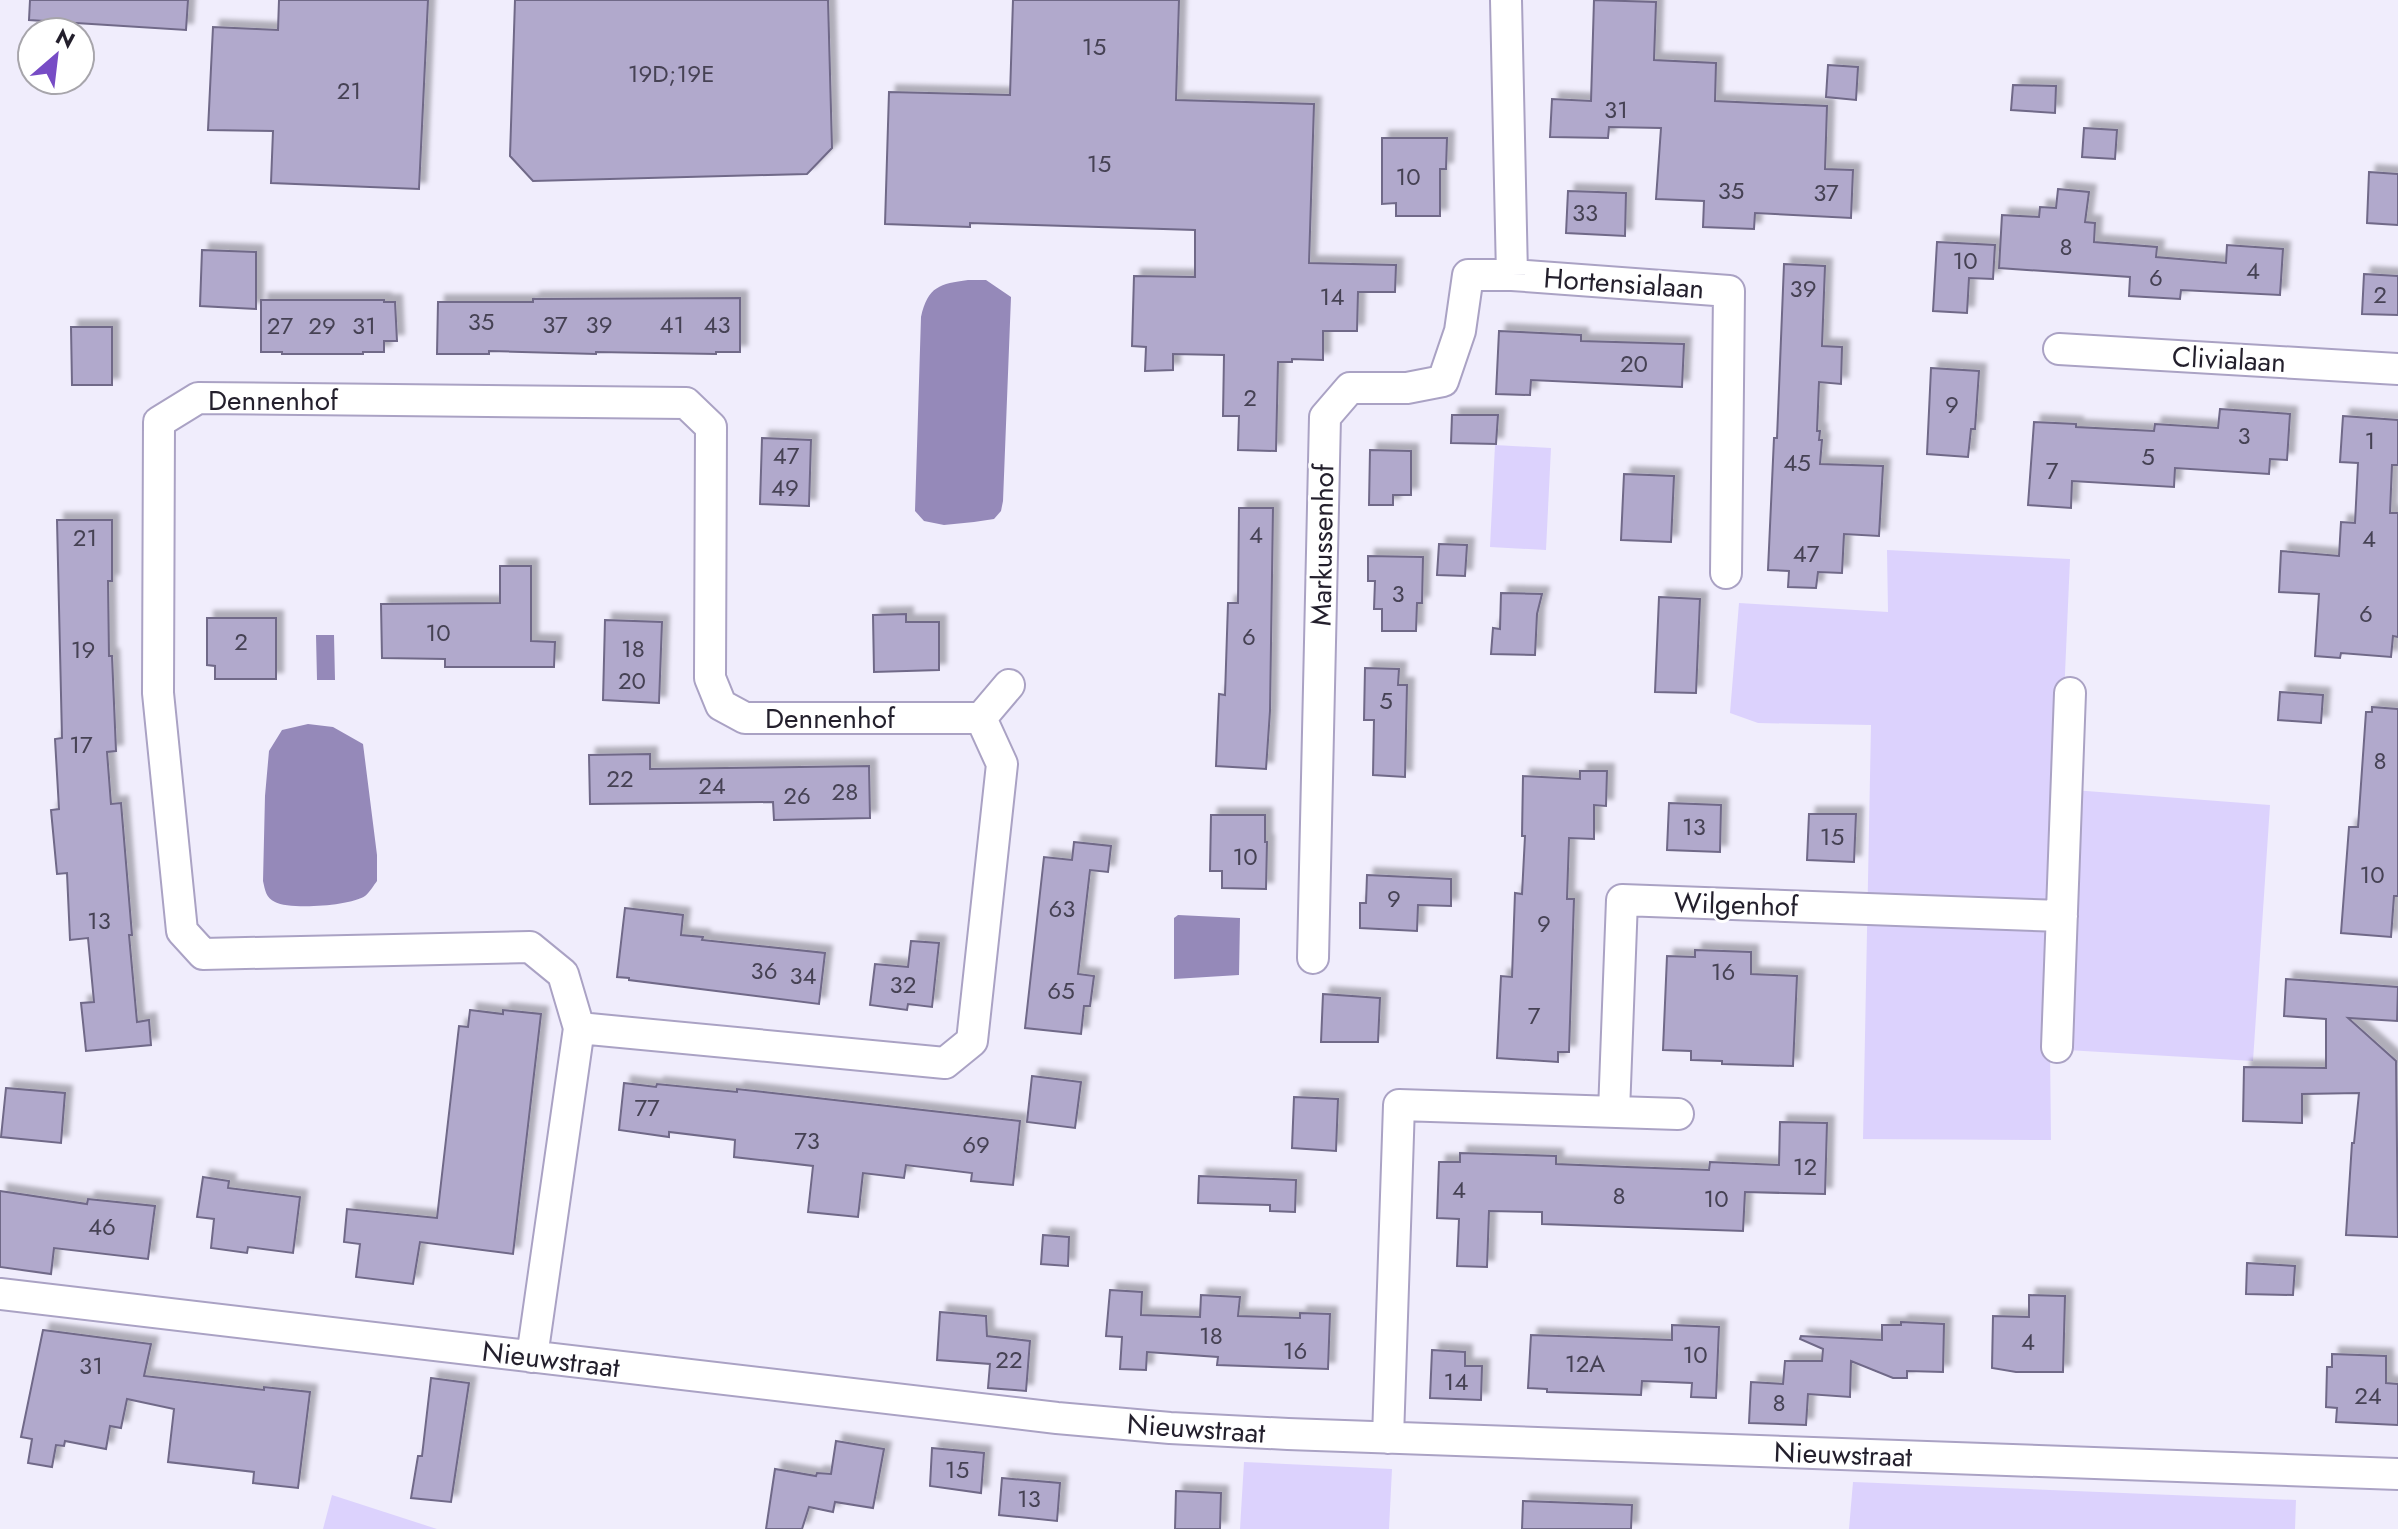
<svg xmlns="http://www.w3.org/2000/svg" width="2398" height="1529" viewBox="0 0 2398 1529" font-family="Jost,sans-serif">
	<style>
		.green { fill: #dcd2fd }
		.water { fill: #9589b9 }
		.building { fill: #b1a9cc; stroke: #706988; stroke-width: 2; filter: url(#shadow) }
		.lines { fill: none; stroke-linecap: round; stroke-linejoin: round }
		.street-casing { stroke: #aaa2c4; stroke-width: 34 }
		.street { stroke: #fff; stroke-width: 30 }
		.labels { text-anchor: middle; stroke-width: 6; stroke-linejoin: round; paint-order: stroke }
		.number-label { font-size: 24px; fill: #464254 }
		.street-label { font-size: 28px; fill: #231f2c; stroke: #fff }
	</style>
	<defs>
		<filter id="shadow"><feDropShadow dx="7" dy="-7" stdDeviation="2" flood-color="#0004"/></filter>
	</defs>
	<rect width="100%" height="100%" fill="#f0edfc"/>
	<path class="green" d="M1495,445L1551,448L1546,550L1490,547Z
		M1887,550L2070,559L2060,789L2270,805L2253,1061L2050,1049L2051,1140L1863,1139L1871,725L1758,723L1730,713L1739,603L1888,612Z
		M1244,1462L1392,1469L1389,1529H1240Z
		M1853,1482L2296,1500L2295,1529H1849Z
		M332,1495L437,1529H323Z"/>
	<path class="water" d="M968,280H986L1011,297L1003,501L1001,511L994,519L974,522L944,525L924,521L915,511L921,317C928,286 940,284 968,280Z
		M316,635H334L335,680H317Z
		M308,724L333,727L363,744L377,855V881C374,885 369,893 365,896C350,906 290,910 275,902C266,898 265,890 263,881L265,796L269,751L282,730Z
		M1178,915L1240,918L1239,975L1174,979V918Z"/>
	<path class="building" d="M30,0H188L186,30L29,20Z
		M279,0H428L419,189L271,183L273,131L208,130L213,27L278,30Z
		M515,0H828L832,148L807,174L533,181L510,156Z
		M1013,0H1179L1176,100L1314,104L1309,263L1396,265L1395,292H1358L1357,331H1323V360L1292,359V362H1278L1276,451L1238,450L1239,416H1223L1224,355L1173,354V370L1145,371L1146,347L1132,346L1134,276L1195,277V230L970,223V227L885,224L889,92L1010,95Z
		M1594,0L1656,2L1654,60L1716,63L1715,101L1827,106L1825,169L1853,170L1851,218L1755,213L1754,229L1703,227L1704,201L1656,199L1661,128L1609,127L1608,138L1550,137L1552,99L1591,101Z
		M1828,65L1858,67L1856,100L1826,97Z
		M2013,85L2056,86L2055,113L2011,110Z
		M2084,128L2117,130L2115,159L2082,157Z
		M1382,138H1447L1446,169H1440V216H1396V203L1382,204Z
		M2369,172L2398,174V225L2367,223Z
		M2058,189L2089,192L2085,222L2095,223L2094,242L2157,247L2156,257L2226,263L2227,245L2283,249L2280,295L2181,290L2180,299L2129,296L2130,277L1999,268L2002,215L2039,217L2040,207L2056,208Z
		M1568,191L1626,193L1625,236L1566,233Z
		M1937,242L1995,245L1993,279L1969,278L1967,313L1933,311Z
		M202,250L256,252V309L200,306Z
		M1784,264L1825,266L1822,346L1842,347L1841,384L1819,382L1817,431H1820L1819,440H1822L1820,464L1883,466L1879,536L1844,534L1842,573L1818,572L1816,588L1788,587L1789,571L1768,570L1774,438H1777Z
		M2364,274L2398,276V315L2362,314Z
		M740,298V352H716V354L596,352V354L489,351V354H437L438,302H533V299Z
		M261,300H384V302H395L397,341H384V352H363V354H282V352H261Z
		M71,327H112V385H72Z
		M1499,331L1581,335V341L1684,344L1682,387L1531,380L1530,395L1496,394Z
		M1931,368L1979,371L1975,429H1971L1968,457L1927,454Z
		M2220,409L2290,414L2287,460L2270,459L2269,474L2175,468L2174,487L2072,481L2071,508L2028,505L2034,422L2076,424V427L2154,431L2155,424L2218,428Z
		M1452,415H1498L1496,444L1451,443Z
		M2343,416L2398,420V465H2392L2390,513H2398V637L2393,636L2391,657L2341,653L2340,658L2315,656L2319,594L2279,592L2281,551L2339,556L2341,522L2355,523L2358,463L2340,462Z
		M762,438L811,440L809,506L760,504Z
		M1370,450L1411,451V495H1393V505H1369Z
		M1624,474L1674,476L1671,542L1621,540Z
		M1239,508H1273L1270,711L1266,769L1216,766L1219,694L1225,695L1228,603H1238Z
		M57,520H112V581H108L109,656H112L116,751L107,752L111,804L121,803L132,935H129L137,1022L149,1020L151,1045L86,1051L81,1003L94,1002L88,938L70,940L67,873L57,874L51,810L59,809L55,739L62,738Z
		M1439,544L1467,545L1465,576L1437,575Z
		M1368,556L1423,557L1422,603H1417L1416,631H1382V609H1374L1375,581H1368Z
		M500,566H531V641L555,642L554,667H445V659L382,658L381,604L500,603Z
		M1501,593L1542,594L1537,614L1535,655L1491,654L1493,628L1500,629Z
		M1659,597L1700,599L1696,693L1655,692Z
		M906,614V622H939V670L874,672L873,615Z
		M207,618H276V679H215V666L207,665Z
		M605,620L662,622L659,703L603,700Z
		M1365,668L1399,669L1398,685H1407L1405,777L1373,775L1374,720H1364Z
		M2280,692L2323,695L2321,723L2278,720Z
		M2372,707L2398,709V896H2394L2391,937L2341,933L2349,827H2358L2366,712H2372Z
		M650,754V769L869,766L870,818L774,820L773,802L590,804L589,755Z
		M1580,771H1607L1606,806L1594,805V839L1569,838L1567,899H1574L1569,1052H1558V1062L1497,1058L1501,976L1512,977L1515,893L1522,894L1525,836H1522L1523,776L1580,779Z
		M1669,803L1721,805L1720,852L1667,850Z
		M1809,814H1856L1854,862L1807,860Z
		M1211,815H1265V842H1267L1266,889L1222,888V871H1210Z
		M1074,842L1111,846L1108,872L1090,870L1078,974L1094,976L1090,1006H1084L1081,1034L1025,1028L1044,857L1072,860Z
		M1367,875L1451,879V906L1418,905L1417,931L1360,928V903H1366Z
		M625,908L683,915L681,935L703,937L702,940L825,953L819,1004L629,980V978L617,977Z
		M911,941L939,943L932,1007L908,1004L907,1010L870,1005L875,964L908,967Z
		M1695,950L1751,952V974L1797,976L1793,1066L1722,1064V1061L1691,1060V1051L1663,1050L1667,956L1695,957Z
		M2286,979L2398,987L2397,1021L2348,1018L2396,1061L2398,1237L2346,1235L2352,1143H2354L2359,1093L2302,1094V1123L2243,1121L2244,1067L2326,1068V1019L2284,1016Z
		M1323,994L1380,998L1378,1042H1321Z
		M470,1010L503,1014V1010L541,1014L513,1254L420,1242L413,1284L356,1277L360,1244L344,1242L347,1209L437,1218L459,1026L468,1027Z
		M1032,1076L1081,1082L1075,1128L1027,1122Z
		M624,1083L656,1087L657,1084L737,1092V1089L1020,1121L1013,1185L971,1181L972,1173L906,1165L904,1178L863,1173L858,1217L808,1212L813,1166L734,1157L735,1140L669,1132V1137L619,1130Z
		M6,1088L65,1093L61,1143L1,1137Z
		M1294,1097L1338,1099L1336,1151L1292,1148Z
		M1780,1122L1827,1123L1825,1194L1745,1192L1743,1231L1542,1224V1212L1489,1211L1487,1267L1457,1266L1459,1219L1437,1218L1439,1162H1460V1153L1556,1156V1164L1627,1167L1709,1170L1710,1162L1779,1165Z
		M1199,1176L1296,1180L1295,1212L1270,1211V1205L1198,1203Z
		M203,1177L229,1181L228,1188L300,1197L293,1253L248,1247L247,1253L211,1248L214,1219L197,1217Z
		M0,1191L87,1204L88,1199L155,1206L148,1259L54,1248L51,1274L0,1267Z
		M1043,1235L1069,1237L1068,1266L1041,1264Z
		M2247,1263L2295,1266L2293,1295L2246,1294Z
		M1110,1290L1142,1292L1141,1315L1200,1317L1201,1295L1240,1297L1238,1316L1300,1318V1313L1330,1314L1328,1369L1217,1365L1218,1357L1147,1352L1146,1370L1120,1369L1122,1337L1106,1336Z
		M2029,1295L2065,1296L2063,1372H2016L1992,1368L1993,1316L2029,1317Z
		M940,1312L986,1316L987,1336L1030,1341L1026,1391L988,1388L990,1364L937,1360Z
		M1901,1322L1944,1324L1943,1372L1907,1371V1378H1893L1851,1361L1850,1397L1808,1394L1806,1425L1749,1423L1751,1382L1783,1384L1785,1361H1822L1823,1349L1800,1339L1801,1336L1882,1340V1325H1901Z
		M1672,1325L1719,1327L1716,1398L1691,1397L1692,1383L1642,1381L1641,1395L1547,1392V1389L1528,1388L1531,1335L1672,1340Z
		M43,1330L151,1344L144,1376L264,1390V1387L310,1392L298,1488L253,1483L254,1472L168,1462L174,1409L127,1399L121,1428L110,1426L106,1449L65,1441L64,1446L56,1445L52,1467L28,1463L32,1439L21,1437Z
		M1432,1350L1465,1352V1366H1482L1481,1400L1430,1398Z
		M2332,1354L2386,1356V1383L2398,1384V1425L2336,1422L2337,1408L2326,1407L2327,1367H2332Z
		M431,1378L469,1383L451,1502L411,1498L418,1456H422Z
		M836,1441L884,1449L873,1508L835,1502L833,1512L809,1507L802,1529H766L775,1469L816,1476L817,1473L831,1474Z
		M932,1448L984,1453L981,1493L930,1486Z
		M1002,1478L1060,1483L1057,1521L999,1515Z
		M1176,1491L1221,1493L1220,1529H1175Z
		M1523,1501L1632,1505L1631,1529H1522Z"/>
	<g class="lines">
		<defs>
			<path id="street" d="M1506,0L1512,275L1729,291L1726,573
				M2059,349L2398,369
				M981,718L1009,685
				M1313,958L1325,417L1350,388H1407L1443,381L1460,331L1468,275H1512
				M2057,1047L2070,693
				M1614,1112L1622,900L2062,916
				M0,1294L1057,1418L1170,1428L1288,1434L2398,1474
				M532,1357L579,1028L563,974L530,947L203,954L182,931L158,693L159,422L198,398L686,403L711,427L710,678L721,705L745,718H981L1002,764L972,1041L945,1063L579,1028
				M1388,1438L1399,1105L1678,1114"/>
		</defs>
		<use href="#street" class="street-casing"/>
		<use href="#street" class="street"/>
	</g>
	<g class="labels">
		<g class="number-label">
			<text x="1094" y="55">15</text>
			<text x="671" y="82">19D;19E</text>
			<text x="349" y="99">21</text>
			<text x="1616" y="118">31</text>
			<text x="1099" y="172">15</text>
			<text x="1408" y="185">10</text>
			<text x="1731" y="199">35</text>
			<text x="1826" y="201">37</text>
			<text x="1585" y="221">33</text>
			<text x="2066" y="255">8</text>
			<text x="1965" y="269">10</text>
			<text x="2253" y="279">4</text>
			<text x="2156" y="286">6</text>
			<text x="1803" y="297">39</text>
			<text x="2380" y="303">2</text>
			<text x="1332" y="305">14</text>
			<text x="481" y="330">35</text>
			<text x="555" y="333">37</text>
			<text x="599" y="333">39</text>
			<text x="672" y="333">41</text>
			<text x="717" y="333">43</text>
			<text x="280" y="334">27</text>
			<text x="322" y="334">29</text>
			<text x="364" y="334">31</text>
			<text x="1634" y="372">20</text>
			<text x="1250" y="406">2</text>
			<text x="1952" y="413">9</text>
			<text x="2244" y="444">3</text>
			<text x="2370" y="449">1</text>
			<text x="786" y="464">47</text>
			<text x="2148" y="465">5</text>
			<text x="1797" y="471">45</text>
			<text x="2052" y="479">7</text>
			<text x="785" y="496">49</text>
			<text x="1256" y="543">4</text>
			<text x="85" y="546">21</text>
			<text x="2369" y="547">4</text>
			<text x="1806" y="562">47</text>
			<text x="1398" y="602">3</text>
			<text x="2366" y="622">6</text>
			<text x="438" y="641">10</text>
			<text x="1249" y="645">6</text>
			<text x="241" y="650">2</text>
			<text x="633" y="657">18</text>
			<text x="83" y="658">19</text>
			<text x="632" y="689">20</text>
			<text x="1386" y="709">5</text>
			<text x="81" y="753">17</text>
			<text x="2380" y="769">8</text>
			<text x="620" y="787">22</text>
			<text x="712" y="794">24</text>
			<text x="845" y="800">28</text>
			<text x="797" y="804">26</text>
			<text x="1694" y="835">13</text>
			<text x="1832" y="845">15</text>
			<text x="1245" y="865">10</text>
			<text x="2372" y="883">10</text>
			<text x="1394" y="907">9</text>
			<text x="1062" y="917">63</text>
			<text x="99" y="929">13</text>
			<text x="1544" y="932">9</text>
			<text x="764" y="979">36</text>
			<text x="1723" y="980">16</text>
			<text x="803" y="984">34</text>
			<text x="903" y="993">32</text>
			<text x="1061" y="999">65</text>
			<text x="1534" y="1024">7</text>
			<text x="647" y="1116">77</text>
			<text x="807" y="1149">73</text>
			<text x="976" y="1153">69</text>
			<text x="1805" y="1175">12</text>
			<text x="1459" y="1198">4</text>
			<text x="1619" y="1204">8</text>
			<text x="1716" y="1207">10</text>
			<text x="102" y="1235">46</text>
			<text x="1211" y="1344">18</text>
			<text x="2028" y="1350">4</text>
			<text x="1295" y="1359">16</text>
			<text x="1695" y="1363">10</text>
			<text x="1009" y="1368">22</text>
			<text x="1585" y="1372">12A</text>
			<text x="91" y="1374">31</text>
			<text x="1456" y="1390">14</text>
			<text x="2368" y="1404">24</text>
			<text x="1779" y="1411">8</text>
			<text x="957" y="1478">15</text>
			<text x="1029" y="1507">13</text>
		</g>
		<g class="street-label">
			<text transform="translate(1624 283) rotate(4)" y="10">Hortensialaan</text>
			<text transform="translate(2229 359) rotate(3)" y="10">Clivialaan</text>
			<text x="273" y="410">Dennenhof</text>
			<text transform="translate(1322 545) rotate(-89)" y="10">Markussenhof</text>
			<text x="830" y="728">Dennenhof</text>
			<text transform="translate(1736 904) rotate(2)" y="10">Wilgenhof</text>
			<text transform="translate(551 1359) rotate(7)" y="10">Nieuwstraat</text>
			<text transform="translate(1196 1428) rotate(4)" y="10">Nieuwstraat</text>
			<text transform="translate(1843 1454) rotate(2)" y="10">Nieuwstraat</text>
		</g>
	</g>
	<g transform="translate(56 56) rotate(28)"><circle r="38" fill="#ffffff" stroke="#a7a5ab" stroke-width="2"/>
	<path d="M0-6L14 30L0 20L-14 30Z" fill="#774cc5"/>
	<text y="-12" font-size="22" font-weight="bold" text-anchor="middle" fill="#231f2c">N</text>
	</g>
</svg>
